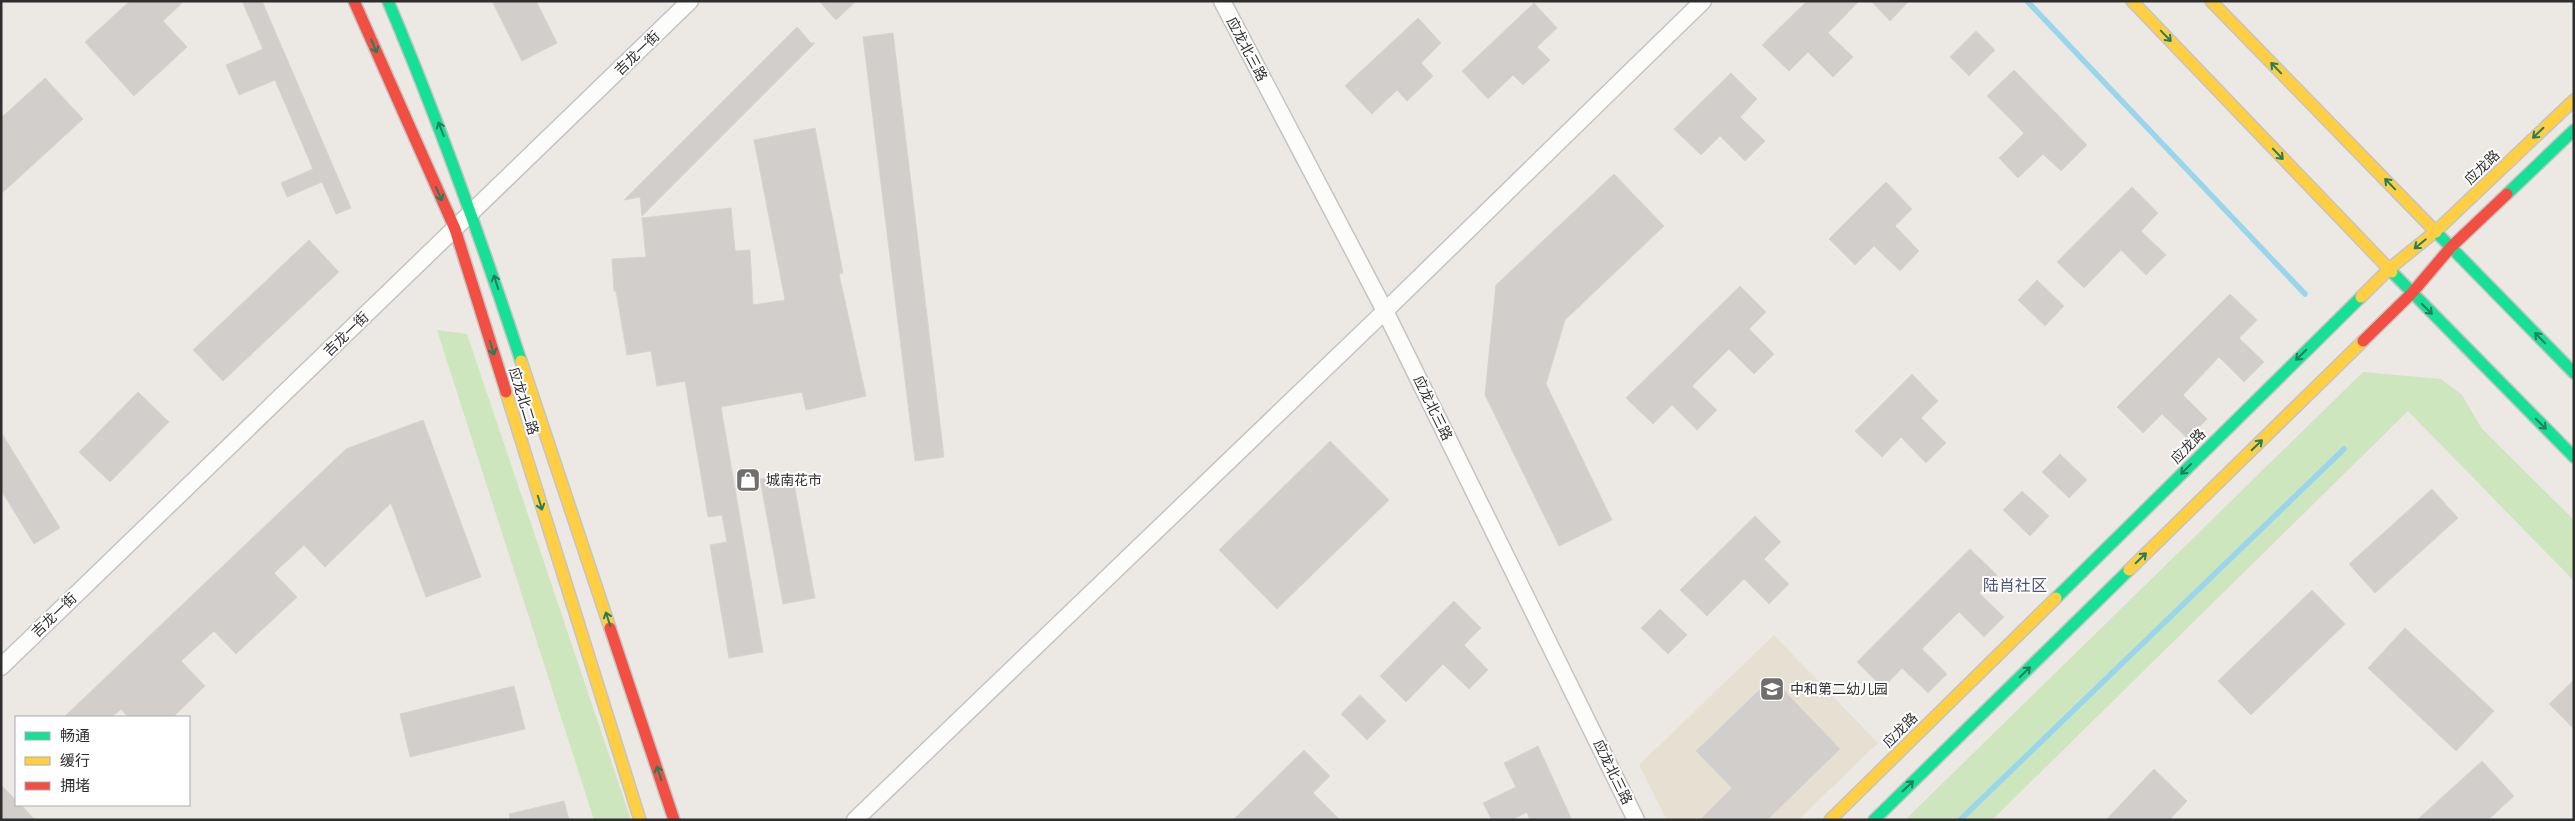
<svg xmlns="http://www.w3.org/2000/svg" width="2575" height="821" viewBox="0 0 2575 821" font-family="'Work Sans','Noto Sans SC',sans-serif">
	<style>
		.education { fill: #e6e0d3 }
		.green { fill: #cee6be }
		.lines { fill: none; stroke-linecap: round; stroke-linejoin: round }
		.stream { stroke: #99d6ec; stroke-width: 5.5 }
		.building { fill: #d1cecb; stroke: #d7d4d0 }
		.street-casing { stroke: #c5c4c5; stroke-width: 19 }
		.fast-casing { stroke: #c5c4c5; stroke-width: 14 }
		.slow-casing { stroke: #c5c4c5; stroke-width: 14 }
		.jam-casing { stroke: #c5c4c5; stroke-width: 14 }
		.street { stroke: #fcfcfb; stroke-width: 16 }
		.fast { stroke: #16e098; stroke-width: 11 }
		.slow { stroke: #ffcf43; stroke-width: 11 }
		.jam { stroke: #f24e42; stroke-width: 11 }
		.oneway { stroke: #237e5e }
		.labels { text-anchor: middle; stroke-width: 4; stroke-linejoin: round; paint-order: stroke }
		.street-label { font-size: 14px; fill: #2e2e2e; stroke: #fff }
		.poi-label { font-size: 14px; fill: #2e2e2e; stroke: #fff; text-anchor: start }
		.quarter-label { font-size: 16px; fill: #4d5680; stroke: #fff }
	</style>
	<rect width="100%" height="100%" fill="#ece8e4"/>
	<path class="education" d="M1774,635L1878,743L1798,820H1667L1639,765Z"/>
	<path class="green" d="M437,330L467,334L631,820H594Z
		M2363,372L2441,379L2462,395L2482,429L2574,520V581L2408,411L1992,820H1905Z"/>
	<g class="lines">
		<path class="stream" d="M2027,1L2305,294
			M1960,820L2344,449"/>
	</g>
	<path class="building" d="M130,1H184L163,21L187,47L134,96L85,42Z
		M242,1H262L351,208L336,214L322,182L287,197L281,183L313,169L275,80L239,95L226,65L263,49Z
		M492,1H536L557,43L522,61Z
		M819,1H856L836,20Z
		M1807,1H1859L1828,33L1853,57L1833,77L1808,52L1789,71L1762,45Z
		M1871,1H1909L1890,21Z
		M1534,3L1557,28L1537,47L1550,60L1523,85L1513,75L1488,99L1462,71Z
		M1418,18L1441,43L1421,63L1433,76L1407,101L1397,90L1372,114L1345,86Z
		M797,27L811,43H815L642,216L640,197L624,200Z
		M1976,31L1995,50L1969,76L1950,57Z
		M893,33L944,457L915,461L863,37Z
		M2014,70L2087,145L2061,171L2043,154L2018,178L1999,158L2024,133L1987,96Z
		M1731,73L1757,99L1740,117L1765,141L1745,161L1720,136L1701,155L1674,129Z
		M45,78L83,119L1,194V118Z
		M815,128L843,273L839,274L866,396L806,410L802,392L721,407L763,652L729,658L710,545L727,542L722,515L708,517L685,381L657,386L651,351L627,355L616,291H614L612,259L646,257L642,218L731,208L735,251L750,250L753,305L785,300L754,140Z
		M1614,174L1664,226L1565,320L1546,384L1612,520L1559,546L1485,395L1496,285Z
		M1886,182L1912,209L1895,226L1919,251L1900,271L1874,246L1855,265L1829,239Z
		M2132,187L2158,213L2141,231L2166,255L2146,275L2121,250L2084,288L2057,262Z
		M309,240L339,272L223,381L193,350Z
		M2037,280L2064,306L2045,326L2018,300Z
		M1740,286L1766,312L1749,329L1774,354L1754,374L1729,349L1692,386L1717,410L1697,430L1672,405L1653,424L1626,398Z
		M2230,294L2257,320L2239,338L2264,362L2244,382L2219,357L2183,395L2207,419L2188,439L2162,414L2143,433L2117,407Z
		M1912,374L1938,401L1921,418L1946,443L1926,463L1901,437L1882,457L1855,431Z
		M138,392L169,422L110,482L79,452Z
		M423,420L481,577L426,597L391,503L325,567L304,545L274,573L297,597L236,654L214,631L181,661L205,686L173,717H128L121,709L112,717H64L346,449Z
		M1,432L60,528L34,544L1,490Z
		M1330,441L1389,500L1277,609L1219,550Z
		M2060,454L2087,480L2069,498L2042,472Z
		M792,473L815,598L783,604L760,479Z
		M2432,489L2458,518L2375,593L2349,564Z
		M2022,491L2049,516L2030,536L2003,510Z
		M1755,516L1781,542L1764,559L1789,584L1769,604L1744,579L1707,616L1680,590Z
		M1970,549L1997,575L1979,593L2004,617L1984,637L1959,612L1922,649L1947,674L1928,693L1902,668L1883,688L1857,662Z
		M2312,590L2345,624L2251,715L2218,681Z
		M1454,601L1481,628L1464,645L1488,670L1469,689L1443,664L1406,702L1380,676Z
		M1660,609L1687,635L1668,654L1641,628Z
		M2405,628L2494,711L2456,751L2368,668Z
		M1772,678L1840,749L1767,820H1700L1732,788L1696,751Z
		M2574,680V729L2549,704Z
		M514,686L525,729L410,757L400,714Z
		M1360,695L1386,721L1367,740L1341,714Z
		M1538,746L1572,820H1530L1527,812L1512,820H1492L1483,803L1516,787L1504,763Z
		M1304,750L1330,776L1313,793L1340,820H1233Z
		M2482,761L2514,796L2488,820H2417Z
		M2154,769L2187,801L2169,820H2106Z
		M1,785L16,800V805H21L35,820H1Z
		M564,801L569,820H510L509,814Z"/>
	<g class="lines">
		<defs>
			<path id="street" d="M1222,1L1385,311L1636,820
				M1,667L690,1
				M855,820L1385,311L1703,1"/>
			<path id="fast" d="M388,1C438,119 481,239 521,361
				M2507,194L2574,130
				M2436,232L2574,373
				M2392,272L2574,457
				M2056,598L2361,297
				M1874,820L2129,570"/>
			<path id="slow" d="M2132,1L2392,272
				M2211,1L2436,232
				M2361,297L2389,269L2436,231L2574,100
				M521,361L610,628
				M506,392L640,820
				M2129,570L2363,341
				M1830,820L2056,598"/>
			<path id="jam" d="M354,1L455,229L506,392
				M2363,341L2412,293L2451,247L2507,194
				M610,628L674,820"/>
		</defs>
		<use href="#street" class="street-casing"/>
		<use href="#fast" class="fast-casing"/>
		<use href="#slow" class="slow-casing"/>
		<use href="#jam" class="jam-casing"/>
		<use href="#street" class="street"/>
		<use href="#fast" class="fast"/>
		<use href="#slow" class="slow"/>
		<use href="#jam" class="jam"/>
	</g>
	<defs><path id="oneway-shaft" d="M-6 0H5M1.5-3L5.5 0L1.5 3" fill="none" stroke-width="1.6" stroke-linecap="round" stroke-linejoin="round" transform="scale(1.25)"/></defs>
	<g class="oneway">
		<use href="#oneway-shaft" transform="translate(2166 36) rotate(46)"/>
		<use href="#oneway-shaft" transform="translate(374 46) rotate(66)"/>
		<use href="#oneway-shaft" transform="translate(2276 68) rotate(-134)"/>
		<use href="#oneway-shaft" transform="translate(441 129) rotate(-111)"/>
		<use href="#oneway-shaft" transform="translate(2538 133) rotate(136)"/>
		<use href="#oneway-shaft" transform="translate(2278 154) rotate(46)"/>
		<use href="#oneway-shaft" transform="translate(2390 184) rotate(-134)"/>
		<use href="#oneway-shaft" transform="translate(439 194) rotate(66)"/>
		<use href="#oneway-shaft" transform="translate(2420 244) rotate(141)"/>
		<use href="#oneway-shaft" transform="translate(496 282) rotate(-108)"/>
		<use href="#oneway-shaft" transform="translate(2427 309) rotate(45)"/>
		<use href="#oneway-shaft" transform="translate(2540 338) rotate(-134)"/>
		<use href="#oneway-shaft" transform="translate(492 348) rotate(73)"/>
		<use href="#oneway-shaft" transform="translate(2301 355) rotate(135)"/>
		<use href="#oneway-shaft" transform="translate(2541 424) rotate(45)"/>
		<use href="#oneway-shaft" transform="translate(2257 445) rotate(-44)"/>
		<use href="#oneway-shaft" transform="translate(2186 469) rotate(135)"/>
		<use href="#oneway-shaft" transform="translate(540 503) rotate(73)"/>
		<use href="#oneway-shaft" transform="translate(2141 558) rotate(-44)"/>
		<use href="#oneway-shaft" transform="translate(608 619) rotate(-108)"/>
		<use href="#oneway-shaft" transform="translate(2025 672) rotate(-44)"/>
		<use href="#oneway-shaft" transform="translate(659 773) rotate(-108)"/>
		<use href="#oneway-shaft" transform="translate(1908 786) rotate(-44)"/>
	</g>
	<defs>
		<symbol id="shop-square" viewBox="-11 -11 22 22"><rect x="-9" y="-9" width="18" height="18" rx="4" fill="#706f6e" stroke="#fff"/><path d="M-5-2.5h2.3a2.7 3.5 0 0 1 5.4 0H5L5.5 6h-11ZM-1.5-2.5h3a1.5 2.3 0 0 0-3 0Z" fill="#fff"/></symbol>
		<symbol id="school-square" viewBox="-11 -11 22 22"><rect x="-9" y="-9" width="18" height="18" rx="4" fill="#706f6e" stroke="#fff"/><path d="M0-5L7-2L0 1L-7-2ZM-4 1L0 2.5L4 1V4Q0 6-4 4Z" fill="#fff"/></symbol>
	</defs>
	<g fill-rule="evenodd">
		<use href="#shop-square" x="734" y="466" width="28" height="28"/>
		<use href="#school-square" x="1758" y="675" width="28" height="28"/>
	</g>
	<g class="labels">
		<g class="street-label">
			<text transform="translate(1247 49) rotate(62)" y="5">应龙北三路</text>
			<text transform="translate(637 53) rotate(-44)" y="5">吉龙一街</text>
			<text transform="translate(2482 167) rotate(-44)" y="5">应龙路</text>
			<text transform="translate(346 334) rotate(-44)" y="5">吉龙一街</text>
			<text transform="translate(524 401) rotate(73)" y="5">应龙北二路</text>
			<text transform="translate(1433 408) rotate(64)" y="5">应龙北三路</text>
			<text transform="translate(2188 446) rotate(-45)" y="5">应龙路</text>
			<text transform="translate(54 615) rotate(-44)" y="5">吉龙一街</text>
			<text transform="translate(1900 730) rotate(-45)" y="5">应龙路</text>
			<text transform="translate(1613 772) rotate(64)" y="5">应龙北三路</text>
		</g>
		<g class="poi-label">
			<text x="766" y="485">城南花市</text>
			<text x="1790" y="694">中和第二幼儿园</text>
		</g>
		<g class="quarter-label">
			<text x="2015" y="591">陆肖社区</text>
		</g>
	</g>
	<rect width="2575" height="821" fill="none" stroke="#2e2e2e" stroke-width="5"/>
	<rect x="15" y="716" width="175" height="90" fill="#ffffff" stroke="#ababab"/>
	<rect x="25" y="732" width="25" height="8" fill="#16e098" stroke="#ababab"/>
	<text x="60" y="741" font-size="15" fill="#2e2e2e">畅通</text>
	<rect x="25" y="757" width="25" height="8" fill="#ffcf43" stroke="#ababab"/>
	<text x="60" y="766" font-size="15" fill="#2e2e2e">缓行</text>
	<rect x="25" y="782" width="25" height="8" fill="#f24e42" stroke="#ababab"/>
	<text x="60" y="791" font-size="15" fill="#2e2e2e">拥堵</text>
</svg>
